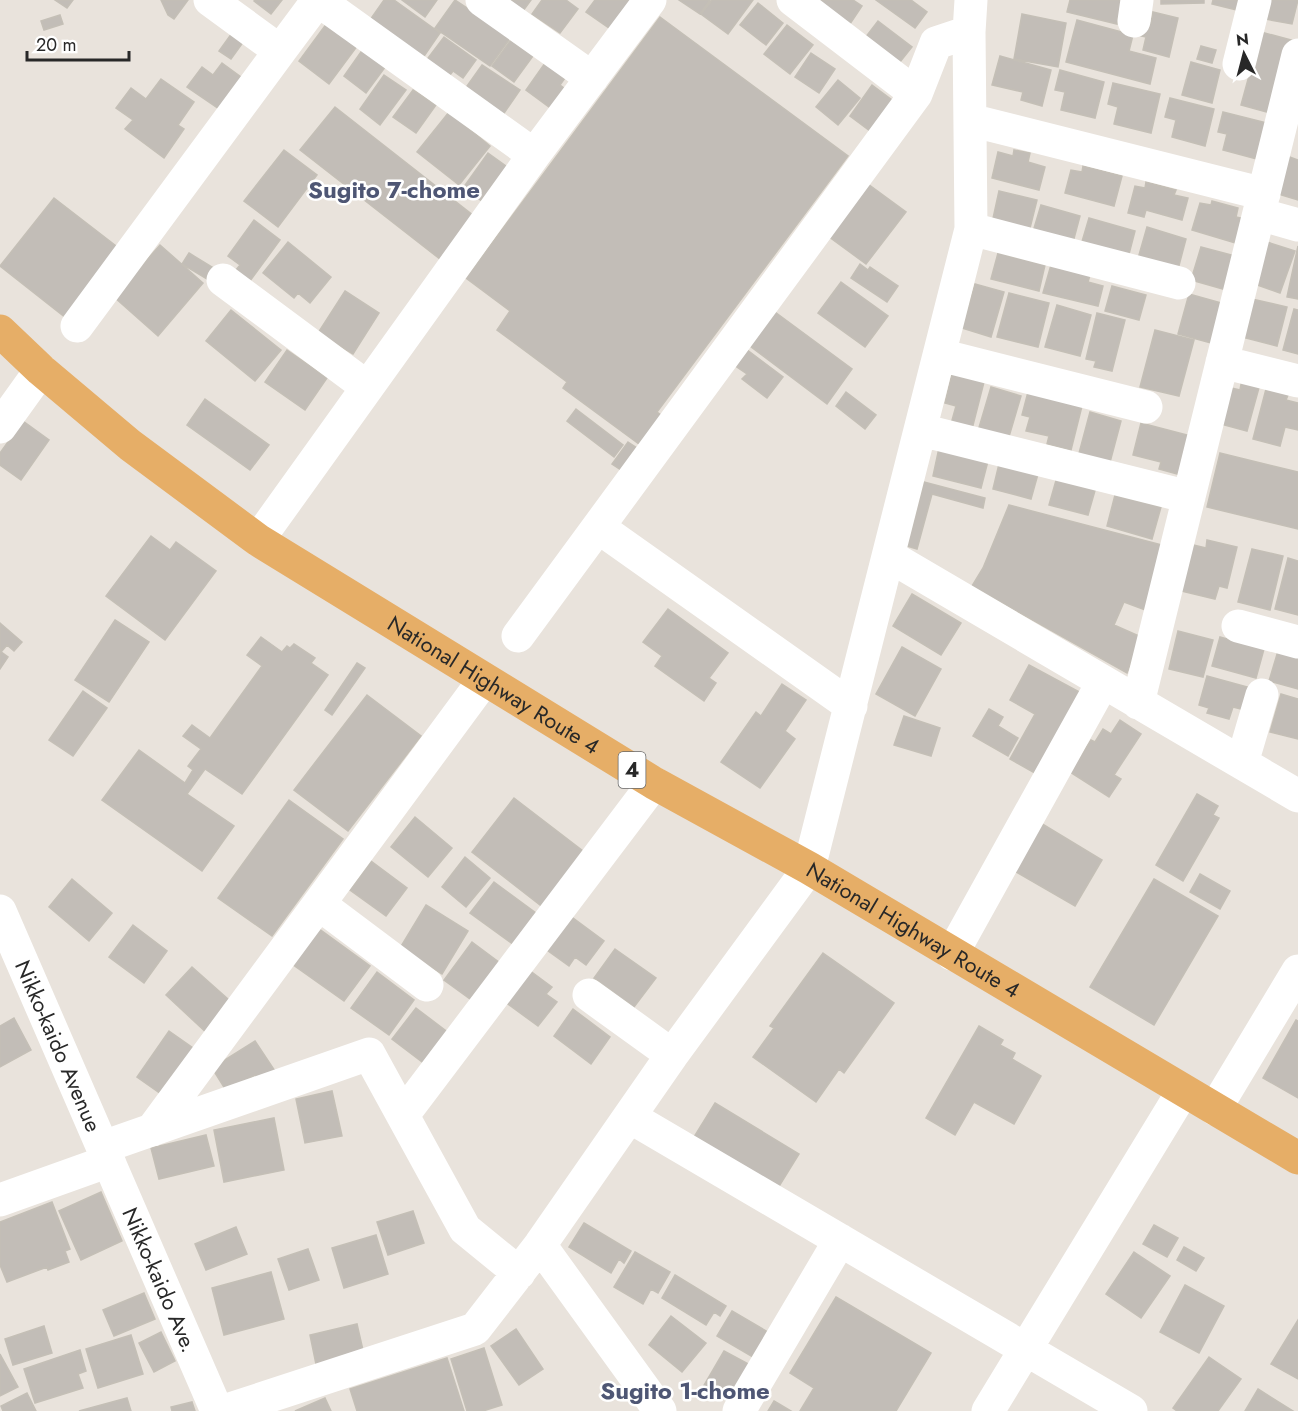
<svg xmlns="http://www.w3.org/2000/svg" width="1298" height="1411" viewBox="0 0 1298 1411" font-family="Jost,sans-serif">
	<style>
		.building { fill: #c2bdb7; stroke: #c4bfb6; stroke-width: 1.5 }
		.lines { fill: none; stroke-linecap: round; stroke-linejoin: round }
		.minor { stroke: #fff; stroke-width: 33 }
		.tertiary { stroke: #fff; stroke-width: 33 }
		.trunk { stroke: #e6ae67; stroke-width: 33 }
		.labels { text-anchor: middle; stroke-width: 5; stroke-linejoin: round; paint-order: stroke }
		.shield { fill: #fff; stroke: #686868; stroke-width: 1.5 }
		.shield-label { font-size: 21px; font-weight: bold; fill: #282828 }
		.street-label { font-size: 22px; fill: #282828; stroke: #fff }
		.neighbourhood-label { font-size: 24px; font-weight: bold; fill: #4e5674; stroke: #fff }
	</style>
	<rect width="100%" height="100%" fill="#e9e3dc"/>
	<path class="building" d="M55,0H73L67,8Z
		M161,0H188L174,19L168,15Z
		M255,0H282L271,14L254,1Z
		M384,0H394L440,33L418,65L365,27Z
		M402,0H437L425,17Z
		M455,0L511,37L490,66L435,28Z
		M509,0H531L523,11Z
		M542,0H566L578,9L560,33L532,14Z
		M595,0H635L616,33L586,12Z
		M679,0H710L700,14Z
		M712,0H753L728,34L701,14Z
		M811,0H853L862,6L846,30Z
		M876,0H911L927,12L915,28Z
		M1070,0H1123L1117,24L1067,12Z
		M1161,0H1204V3L1161,4Z
		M1213,0H1240L1237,10L1212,4Z
		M1269,0H1298L1292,24L1265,19Z
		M758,3L783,23L766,45L740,25Z
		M1153,12L1178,18L1169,57L1143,50L1146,37L1141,36L1145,21L1151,23Z
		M1022,14L1066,23L1058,67L1014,59Z
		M60,15L63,24L44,30L41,21Z
		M660,17L848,156L657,412L665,418L643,447L563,388L567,382L497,330L510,311L466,278Z
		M1077,20L1133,35L1129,51L1156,58L1150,84L1066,62Z
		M878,21L912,47L892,72L858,47Z
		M327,23L358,45L329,84L299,61Z
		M787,25L813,45L790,74L764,54Z
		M1261,32L1295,41L1274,114L1241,105Z
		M232,33L244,41L231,59L219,51Z
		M444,37L476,60L463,78L453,71L447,79L425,62Z
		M511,40L533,56L514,82L492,66Z
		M1201,46L1216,50L1212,63L1197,59Z
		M363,49L386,66L366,93L344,76Z
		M811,53L835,69L819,93L795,77Z
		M1000,56L1051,70L1042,106L1021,100L1023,92L992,85Z
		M1191,62L1220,70L1212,103L1182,95Z
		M222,63L245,80L222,111L187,87L202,67L213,75Z
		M545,63L565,78L560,85L568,91L553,110L526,90Z
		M482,65L520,90L500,119L462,93Z
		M1060,70L1104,82L1095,118L1061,110L1065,92L1055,90Z
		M384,75L406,90L380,125L360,109Z
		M161,79L194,102L178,125L184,129L164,158L125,129L133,120L116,108L131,88L146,99Z
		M838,80L860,98L838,125L816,107Z
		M1113,83L1160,94L1151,133L1114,124L1118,107L1108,104Z
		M872,85L896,103L874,134L850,116Z
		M413,90L436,105L416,133L393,117Z
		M1170,98L1214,109L1205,146L1172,137L1176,120L1165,117Z
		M335,107L479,220L445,263L300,150Z
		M449,112L490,146L459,185L417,152Z
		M1223,112L1267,123L1257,159L1223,150L1227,134L1218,132Z
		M284,150L317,175L278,227L244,201Z
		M1014,150L1030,153L1028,162L1045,167L1039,190L992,178L998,152L1013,156Z
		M488,153L517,174L492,208L463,188Z
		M1287,156L1298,160V200L1275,193Z
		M1083,166L1122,176L1114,206L1065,193L1071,170L1082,172Z
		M1146,182L1176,190L1174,195L1188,198L1182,220L1146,210L1144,217L1128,213L1135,186L1145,188Z
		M868,184L906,212L866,264L828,236Z
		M999,191L1037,200L1029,232L992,223Z
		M54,198L125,253L71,322L0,266Z
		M1212,201L1238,208L1236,217L1246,219L1239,244L1192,230L1200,203L1211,205Z
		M1041,205L1080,216L1072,246L1032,235Z
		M1089,218L1135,231L1128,258L1081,245Z
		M254,220L280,240L250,281L236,270L240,265L228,256Z
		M1147,227L1186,239L1177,273L1137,262Z
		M1264,241L1295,251L1280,293L1249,282Z
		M288,242L331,277L310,303L298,293L294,298L263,273Z
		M160,245L203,283L158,336L114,297Z
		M1298,246V299L1287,297Z
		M1201,247L1239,257L1230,291L1191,280Z
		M189,253L220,272L212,282L182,264Z
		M998,253L1045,265L1039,291L991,279Z
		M860,264L868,270L870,267L898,286L887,302L851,278Z
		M1051,265L1090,275L1088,282L1103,286L1098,306L1043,293Z
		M841,282L888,316L865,347L818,313Z
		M975,284L1004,292L991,337L962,328Z
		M1112,286L1146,295L1139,320L1105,311Z
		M345,291L379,313L353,354L318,333Z
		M1009,293L1049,303L1038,347L997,337Z
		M1189,294L1225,304L1215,344L1178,334Z
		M1252,299L1287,307L1277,346L1242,337Z
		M1057,305L1091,315L1080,356L1045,347Z
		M1294,309L1298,310V354L1283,350Z
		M231,310L281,350L255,381L206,341Z
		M775,312L852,369L827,404L750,346Z
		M1097,313L1125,320L1112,371L1094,367L1096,361L1086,359Z
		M1155,330L1194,340L1179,396L1140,387Z
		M746,349L783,377L767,398L742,379L747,374L734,365Z
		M287,350L327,378L305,410L265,382Z
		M952,374L984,382L972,429L951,424L956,406L945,403Z
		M1242,379L1260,384L1247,431L1217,423L1227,387L1240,390Z
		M991,387L1021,396L1008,440L978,431Z
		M1266,389L1288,395L1286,400L1298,403V430L1285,427L1280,446L1253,439Z
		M846,392L876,415L865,429L836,406Z
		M1028,392L1082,406L1071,450L1047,444L1049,436L1026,431L1030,417L1022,415Z
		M205,399L269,445L250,470L187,425Z
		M576,409L623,445L614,457L567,421Z
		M1090,412L1121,421L1109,466L1078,457Z
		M23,421L49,440L21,480L0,465V453Z
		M1141,423L1191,436L1181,475L1159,469L1161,462L1133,455Z
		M628,442L637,448L621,470L612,464Z
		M939,448L988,461L981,488L933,476Z
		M1220,453L1298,472V529L1207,507Z
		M999,464L1038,474L1031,499L993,489Z
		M1057,477L1096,487L1088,515L1049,505Z
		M924,482L985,498L983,508L932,494L917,549L907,546Z
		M1115,495L1161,507L1152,539L1107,526Z
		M1009,505L1162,545L1148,611L1124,602L1114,625L1141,637L1127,673L972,586L983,568Z
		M151,536L170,550L176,542L216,571L165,640L106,596Z
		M1207,540L1237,547L1227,588L1219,586L1215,599L1177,590L1189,544L1206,548Z
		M1252,549L1283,556L1270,610L1238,602Z
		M1288,558L1298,561V615L1275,609Z
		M912,594L961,623L941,655L893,626Z
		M668,609L728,653L709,678L716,683L704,701L655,666L662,656L643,642Z
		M115,620L149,642L109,702L75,680Z
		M0,623L22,642L14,651L7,645L2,651L0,649Z
		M1178,631L1213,640L1203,677L1169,669Z
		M261,637L282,652L287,646L290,648L294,644L315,658L311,663L328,675L242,794L205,769L187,794L234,826L202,871L102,800L139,750L185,783L193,770L188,766L201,749L183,736L192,725L210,738L262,666L247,655Z
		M1220,637L1264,649L1256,678L1212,666Z
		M902,647L941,669L915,716L876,694Z
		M0,651L8,657L0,669Z
		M1278,651L1298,657V689L1269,681Z
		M357,663L365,668L332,715L325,710Z
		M1029,665L1085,695L1040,776L1010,759L1035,714L1010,700Z
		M1207,676L1251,688L1245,710L1233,707L1229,719L1207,713L1209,708L1199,705Z
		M782,684L806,700L785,731L795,739L760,788L721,762L756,712L761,716Z
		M83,691L107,708L73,756L49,740Z
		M1281,694L1298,699V739L1270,732Z
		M367,695L421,736L348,831L294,790Z
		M989,709L1003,717L998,726L1018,738L1008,756L973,736Z
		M904,716L940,728L931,756L894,745Z
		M1120,720L1141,734L1114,775L1121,779L1109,797L1070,772L1091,740L1095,742L1103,729L1111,734Z
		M1197,794L1218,806L1213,815L1219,818L1183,881L1156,865Z
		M514,798L592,858L549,912L472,852Z
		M289,800L343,839L272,936L218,898Z
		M415,817L452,848L428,877L391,847Z
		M1039,822L1102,860L1075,906L1011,869Z
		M465,857L490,878L466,907L442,887Z
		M371,861L407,888L386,916L350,890Z
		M1200,874L1230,891L1220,909L1190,892Z
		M72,879L112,913L89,941L49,907Z
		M1154,879L1218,916L1154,1025L1090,987Z
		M494,882L544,919L521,950L470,913Z
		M426,905L468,931L442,974L400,948Z
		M565,912L604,941L586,965L575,957L569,966L540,945Z
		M133,925L167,951L144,983L109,957Z
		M318,928L370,966L344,1001L292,964Z
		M472,942L508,969L481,1007L444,980Z
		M615,949L656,978L634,1007L594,978Z
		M823,953L894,1003L844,1073L839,1069L816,1102L753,1057L774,1028L770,1026Z
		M192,967L237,1007L210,1036L166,995Z
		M525,967L552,987L546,994L557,1002L538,1026L501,999Z
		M377,972L414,1000L389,1035L351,1008Z
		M416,1008L454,1037L430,1068L392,1039Z
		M573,1009L610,1037L591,1064L554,1036Z
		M14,1018L31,1050L0,1067V1026Z
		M1296,1020L1298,1021V1098L1263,1078Z
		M979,1026L1003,1040L1000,1045L1015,1053L1012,1059L1041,1076L1014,1124L974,1102L955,1135L926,1118Z
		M169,1031L203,1055L171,1101L137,1077Z
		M255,1041L275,1071L260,1082L255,1075L227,1092L212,1068Z
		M332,1091L342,1136L305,1143L296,1099Z
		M715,1103L799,1154L778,1188L694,1137Z
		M274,1118L284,1170L224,1182L214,1130Z
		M206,1135L214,1166L159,1179L151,1148Z
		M101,1192L122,1241L81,1260L59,1211Z
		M52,1202L70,1249L65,1251L69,1262L48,1270L47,1267L7,1282L0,1265V1222Z
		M413,1211L424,1243L388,1255L377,1222Z
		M584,1223L631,1251L624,1263L619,1259L611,1273L569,1247Z
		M1154,1225L1178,1238L1167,1257L1143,1244Z
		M236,1227L247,1254L206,1270L195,1244Z
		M376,1235L388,1274L344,1288L332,1248Z
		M1184,1247L1204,1258L1196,1271L1177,1260Z
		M308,1249L319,1280L289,1290L278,1259Z
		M635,1252L670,1272L658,1293L651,1289L643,1304L614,1287Z
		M1134,1252L1170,1276L1141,1318L1106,1294Z
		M271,1272L284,1319L224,1335L212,1288Z
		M675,1275L726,1306L720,1316L714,1312L706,1325L662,1298Z
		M1185,1285L1224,1306L1199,1353L1160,1332Z
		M144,1293L155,1319L114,1336L103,1310Z
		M836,1297L931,1353L896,1411H800L814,1388L790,1373Z
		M732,1311L773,1335L758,1360L717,1336Z
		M671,1316L706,1343L682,1372L649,1345Z
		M1298,1320V1379L1271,1364Z
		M357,1324L365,1359L317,1369L310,1335Z
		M44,1326L52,1353L13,1365L5,1339Z
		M516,1329L543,1369L519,1385L491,1346Z
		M161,1332L175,1361L154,1372L139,1343Z
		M131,1335L143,1374L98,1388L86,1349Z
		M484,1348L502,1405L483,1411H467L451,1359Z
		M80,1350L86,1371L78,1374L83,1388L35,1403L24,1369Z
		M724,1351L754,1367L733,1404L703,1387Z
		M0,1354L18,1387L0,1396Z
		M1209,1357L1241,1379L1218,1411H1177L1173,1408Z
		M447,1358L464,1411H357L350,1389Z
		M1258,1389L1293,1411H1245Z
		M27,1393L36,1411H3L1,1406Z
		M127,1398L131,1411H79Z
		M325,1398L331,1411H295Z
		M774,1401L791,1411H768Z
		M192,1402L195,1411H172L171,1407Z"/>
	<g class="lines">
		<path class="minor" d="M210,0L280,51L318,0
			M318,0L534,155
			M482,0L592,78
			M793,0L916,94
			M1134,21L1137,0
			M1239,64L1255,0
			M970,120L1264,194
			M1259,214L1298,225
			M971,229L1179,283
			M223,280L367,387
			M77,326L280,51
			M940,355L1146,407
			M1222,362L1298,381
			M0,427L41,370
			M921,430L1189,497
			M598,527L851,706
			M258,540L534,155L650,0
			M889,556L1298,796
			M1238,626L1298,642
			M518,636L916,94L936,43L969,32
			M1138,703L1298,55
			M1242,763L1262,695
			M319,904L427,985
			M952,954L1103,682
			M589,995L672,1055
			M1215,1109L1298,971
			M403,1115L654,783
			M630,1117L1131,1411
			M152,1130L484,680
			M103,1147L369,1054L465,1229L519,1273
			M0,1200L109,1161
			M540,1245L660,1411
			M224,1411L475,1329L540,1245L672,1055L809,868L971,229L969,32L971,0
			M739,1411L840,1240
			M988,1411L1183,1091"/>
		<path class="tertiary" id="s1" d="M0,911L217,1411"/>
		<path class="trunk" id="s2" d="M0,331L41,370L130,445L258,540L654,783L809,868L1298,1158"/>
	</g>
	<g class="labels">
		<rect class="shield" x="618.5" y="752" width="27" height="36" rx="4.5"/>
		<g class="shield-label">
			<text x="632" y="777">4</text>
		</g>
		<g class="street-label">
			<text dy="8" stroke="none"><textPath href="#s2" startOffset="609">National Highway Route 4</textPath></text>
			<text dy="8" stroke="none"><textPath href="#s2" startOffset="1095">National Highway Route 4</textPath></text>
			<text dy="8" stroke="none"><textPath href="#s1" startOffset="147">Nikko-kaido Avenue</textPath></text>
			<text dy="8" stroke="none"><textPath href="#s1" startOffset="402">Nikko-kaido Ave.</textPath></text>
		</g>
		<g class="neighbourhood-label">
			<text x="394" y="198">Sugito 7-chome</text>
			<text x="685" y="1399">Sugito 1-chome</text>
		</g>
	</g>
	<g transform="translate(1244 54) rotate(354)" stroke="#ffffff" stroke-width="4.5" paint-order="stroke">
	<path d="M0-4.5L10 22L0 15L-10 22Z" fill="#282828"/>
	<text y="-9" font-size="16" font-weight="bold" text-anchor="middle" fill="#282828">N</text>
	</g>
	<path d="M27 51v9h102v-9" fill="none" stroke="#282828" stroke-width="3"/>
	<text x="36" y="51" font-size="18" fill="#282828" stroke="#ffffff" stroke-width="4.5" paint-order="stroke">20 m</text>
</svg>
